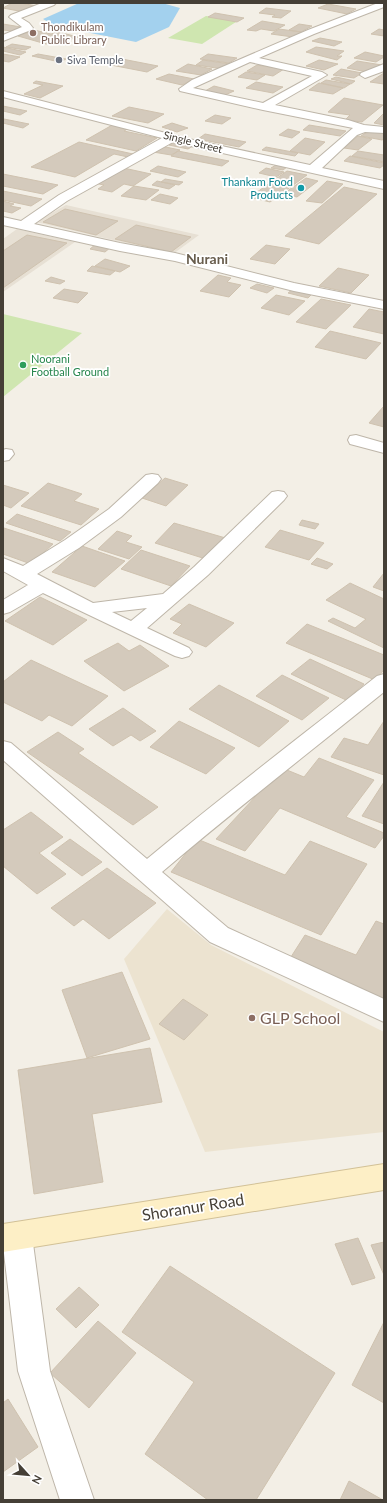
<svg xmlns="http://www.w3.org/2000/svg" width="387" height="1503" viewBox="0 0 387 1503" font-family="Lato,sans-serif">
	<style>
		.residential { fill: #e7e0d4 }
		.education { fill: #ece3d0 }
		.green { fill: #cfe6b0 }
		.water { fill: #a3d1ee }
		.building { fill: #d4cabc; stroke: #cfc2af }
		.lines { fill: none; stroke-linecap: round; stroke-linejoin: round }
		.minor-casing { stroke: #beb6a9; stroke-width: 2 }
		.secondary-casing { stroke: #d2c197; stroke-width: 2 }
		.minor { fill: #fff; fill-rule: evenodd }
		.secondary { fill: #fdefc6; fill-rule: evenodd }
		.education-dot { fill: #8d6e63; stroke: #fff; stroke-width: 1.5 }
		.worship-dot { fill: #6b7280; stroke: #fff; stroke-width: 1.5 }
		.culture-dot { fill: #0f9aa8; stroke: #fff; stroke-width: 1.5 }
		.leisure-dot { fill: #2e9e5b; stroke: #fff; stroke-width: 1.5 }
		.labels { text-anchor: middle; stroke-width: 3.5; stroke-linejoin: round; paint-order: stroke }
		.far-education-label { font-size: 11px; fill: #785e54; stroke: #fff; text-anchor: start }
		.far-worship-label { font-size: 11px; fill: #5b616d; stroke: #fff; text-anchor: start }
		.far-street-label { font-size: 11px; fill: #453f36; stroke: #fff }
		.far-culture-label { font-size: 11px; fill: #0d838f; stroke: #fff; text-anchor: end }
		.far-leisure-label { font-size: 11px; fill: #27864d; stroke: #fff; text-anchor: start }
		.far-district-label { font-size: 14px; font-weight: bold; fill: #685d4d; stroke: #fff }
		.near-education-label { font-size: 16px; fill: #785e54; stroke: #fff; text-anchor: start }
		.near-street-label { font-size: 16px; fill: #453f36; stroke: #fff }
	</style>
	<rect width="100%" height="100%" fill="#f3efe6"/>
	<path class="residential" d="M66,205L199,235L173,254L36,222Z
		M17,229L75,242L3,292V239Z"/>
	<path class="education" d="M167,909L211,945L384,1032V1132L205,1152L124,959Z"/>
	<path class="green" d="M206,16L239,20L202,44L168,38Z
		M3,314L82,333L3,397Z"/>
	<path class="water" d="M79,3H162L180,8L169,27L136,42L55,26L43,19Z"/>
	<path class="building" d="M12,3H20L37,6L24,12L3,8Z
		M328,4L356,9L347,14L318,8Z
		M266,8L291,11L281,18L272,17L275,15L259,13Z
		M215,13L244,18L237,22L208,17Z
		M262,21L285,25L274,31L261,29L256,31L247,30Z
		M3,24L21,27L12,31L3,30Z
		M299,24L312,26L301,32L289,30Z
		M279,29L301,32L293,37L271,34Z
		M379,29L384,30V36L371,34Z
		M34,30L51,34L58,32L78,37L62,42L56,41L46,44L18,36Z
		M320,38L342,42L334,46L312,41Z
		M12,44L31,47L25,50L6,47Z
		M3,47L26,52L20,55L3,51Z
		M316,47L344,51L337,56H342L337,60L306,52Z
		M365,52L384,56V57L376,62L354,58Z
		M3,54L20,57L9,62L3,61Z
		M38,54L66,59L60,62L32,56Z
		M208,54L237,58L229,63L200,59Z
		M122,59L158,66L147,72L111,65Z
		M203,60L230,64L223,69L196,65Z
		M319,60L338,64L324,70L306,66Z
		M357,61L382,65L372,73L347,68Z
		M188,64L212,69L201,75L176,71Z
		M257,65L284,69L273,76L247,71Z
		M341,69L362,73L354,78L333,75Z
		M246,72L265,75L257,80L238,77Z
		M384,73V84L370,82Z
		M169,74L194,79L182,85L156,79Z
		M336,77L355,81L351,84L331,79Z
		M326,80L350,84L344,88L321,83Z
		M36,81L63,86L40,98L24,94L43,85L33,83Z
		M256,82L283,87L273,93L246,88Z
		M319,83L343,88L333,94L309,90Z
		M214,86L234,91L225,95L205,91Z
		M344,98L383,105L362,122L345,120L350,115L328,112Z
		M3,106L27,111L20,115L3,111Z
		M129,107L164,114L148,123L112,116Z
		M384,113V125L374,123Z
		M215,115L231,118L222,124L205,121Z
		M4,119L29,124L23,128L3,123Z
		M172,123L188,128L177,132L162,127Z
		M114,124L131,127L124,131L157,138L136,151L86,140Z
		M309,125L346,131L340,136L303,130Z
		M288,129L300,132L292,138L279,135Z
		M370,130L384,133V139L382,140L361,136Z
		M205,134L246,142L239,147L198,139Z
		M358,136L372,139L358,150L344,148Z
		M305,138L325,142L310,155L290,151Z
		M79,142L133,154L128,157L114,154L75,177L31,167Z
		M175,142L193,146L188,149L169,145Z
		M161,146L180,150L171,155L153,152Z
		M266,147L298,153L295,156L262,150Z
		M178,151L229,161L222,166L171,156Z
		M358,151L384,155V162L352,156Z
		M350,156L384,163V165L380,168L344,161Z
		M276,165L287,167L283,170L271,168Z
		M158,166L186,172L178,177L150,171Z
		M119,167L151,174L133,186L124,184L112,192L98,189L104,185L94,183Z
		M266,168L284,172L276,177L259,173Z
		M287,171L307,175L270,202L250,197Z
		M3,174L58,185L43,194L3,186Z
		M306,178L318,181L297,197L283,194Z
		M165,179L183,182L179,185L161,182Z
		M157,181L175,185L169,189L152,185Z
		M327,181L343,184L322,203L306,201Z
		M134,186L159,190L146,200L121,196Z
		M344,187L377,194L319,244L285,236Z
		M3,191L42,199L31,206L3,200Z
		M160,194L178,198L170,204L151,200Z
		M3,201L14,204L10,206L21,208L12,213L3,211Z
		M65,209L118,221L96,235L43,222Z
		M136,225L191,237L171,252L115,239Z
		M27,235L67,243L3,288V251Z
		M96,244L111,247L105,252L90,249Z
		M266,245L290,249L275,264L250,259Z
		M105,259L130,266L120,272L95,266Z
		M92,266L115,271L110,275L87,271Z
		M338,268L369,275L351,293L319,286Z
		M218,275L231,278L227,282L241,285L229,297L200,291Z
		M51,277L65,281L60,284L45,281Z
		M257,284L274,288L267,293L250,288Z
		M64,289L88,293L78,303L53,298Z
		M293,289L313,293L308,298L288,293Z
		M276,295L305,301L289,315L261,308Z
		M321,299L351,305L326,329L296,322Z
		M369,309L384,312L383,315L384,316V334L353,327Z
		M330,331L381,343L366,359L315,347Z
		M384,406V427L369,423Z
		M165,478L188,485L166,506L142,498Z
		M48,483L82,494L74,501L99,509L81,525L21,506Z
		M3,485L29,493L11,508L3,505Z
		M17,514L71,532L60,541L6,523Z
		M302,520L319,524L315,529L299,525Z
		M174,523L229,539L209,560L155,543Z
		M4,528L53,544L31,564L3,554Z
		M280,530L324,543L309,560L265,547Z
		M117,531L132,536L126,542L142,547L129,559L98,549Z
		M82,546L125,561L95,587L52,572Z
		M141,550L190,566L171,586L121,569Z
		M317,558L333,564L327,569L311,564Z
		M384,573V591L373,587Z
		M350,583L384,599V648L328,621L333,618L355,628L366,619L326,600Z
		M40,597L87,620L53,645L5,621Z
		M189,604L234,623L206,647L173,633L182,624L170,619Z
		M307,624L384,655V670L375,680L286,643Z
		M118,643L129,651L140,645L169,666L124,691L84,661Z
		M310,659L364,684L346,700L291,674Z
		M31,660L108,696L72,726L49,715L42,721L3,702V682Z
		M282,675L329,698L302,720L256,696Z
		M219,685L289,721L259,747L189,709Z
		M123,708L156,731L140,741L131,735L113,746L89,729Z
		M179,721L235,748L206,774L150,747Z
		M384,721V775L331,757L344,738L368,745Z
		M58,732L84,749L78,753L158,807L133,825L27,752Z
		M319,758L374,780L346,817L384,833V836L375,848L280,808L245,851L216,839L282,768L304,777Z
		M384,782V824L362,816Z
		M31,812L63,837L39,853L66,874L37,894L3,866V830Z
		M70,839L102,862L82,876L51,853Z
		M197,839L285,875L310,841L367,864L321,935L171,872Z
		M107,868L156,903L109,939L83,919L74,926L51,908Z
		M376,921L384,924V999L289,960L305,935L356,955Z
		M122,972L150,1039L87,1058L62,990Z
		M183,999L208,1015L184,1040L159,1024Z
		M150,1048L162,1102L92,1114L103,1182L34,1194L18,1070Z
		M358,1238L375,1278L352,1285L335,1244Z
		M384,1242V1275L371,1245Z
		M170,1266L335,1373L256,1500H208L145,1454L194,1382L122,1332Z
		M79,1287L99,1305L76,1328L56,1309Z
		M98,1321L136,1353L89,1408L50,1373Z
		M384,1322V1403L352,1385Z
		M8,1399L38,1447L3,1472V1403Z
		M349,1481L383,1500H340Z"/>
	<g class="lines">
		<defs>
			<path id="minor" d="M42,3H56L54,5L21,18L29,23L33,28L31,30L3,41V35L22,27L9,17L11,15Z
				M378,3H384V7L314,34L259,58L322,72L327,75L275,105L348,120L364,125L384,127V133L365,132L357,135L322,168L384,181V189L173,142L67,201L34,224L120,243L175,253L294,283L384,301V309L294,291L175,261L120,251L3,225V217L21,221L59,195L162,138L3,97V91L189,139L310,165L353,128L263,110L180,91L179,89L192,80L308,30ZM250,62L312,76L263,103L193,88Z
				M384,64V71L365,78L360,75L361,73Z
				M356,435L384,443V453L350,444L348,440L350,436Z
				M6,449L12,450L14,454L9,460L3,461V450Z
				M152,474L158,475L161,479L158,483L121,517L79,548L37,574L93,603L163,594L194,567L272,492L278,491L284,492L287,496L284,500L208,575L147,628L189,648L192,652L189,656L182,658L175,656L43,593L10,612L3,614V600L28,585L3,571V558L23,566L65,540L109,509L146,475ZM147,608L131,621L112,612Z
				M384,674V692C310,752 235,810 162,872L228,928L384,999V1022L210,942L3,760V741L11,743L147,859C222,796 300,737 377,676Z
				M17,1222L28,1226L32,1236L50,1371L94,1500H60L18,1371L3,1245V1234L6,1226Z"/>
			<path id="secondary" d="M384,1164V1190L3,1252V1224Z"/>
		</defs>
		<use href="#minor" class="minor-casing"/>
		<use href="#secondary" class="secondary-casing"/>
		<use href="#minor" class="minor"/>
		<use href="#secondary" class="secondary"/>
	</g>
	<g class="education-dot">
		<circle cx="33" cy="33" r="4"/>
		<circle cx="252" cy="1018" r="4"/>
	</g>
	<circle class="worship-dot" cx="59" cy="60" r="4"/>
	<circle class="culture-dot" cx="301" cy="188" r="4"/>
	<circle class="leisure-dot" cx="23" cy="365" r="4"/>
	<g class="labels">
		<g class="far-education-label">
			<text x="41" y="31">Thondikulam<tspan x="41" dy="13">Public Library</tspan></text>
		</g>
		<g class="far-worship-label">
			<text x="67" y="64">Siva Temple</text>
		</g>
		<g class="far-street-label">
			<text transform="translate(193 142) rotate(14)" y="4">Single Street</text>
		</g>
		<g class="far-culture-label">
			<text x="293" y="186">Thankam Food<tspan x="293" dy="13">Products</tspan></text>
		</g>
		<g class="far-leisure-label">
			<text x="31" y="363">Noorani<tspan x="31" dy="13">Football Ground</tspan></text>
		</g>
		<g class="far-district-label">
			<text x="207" y="264">Nurani</text>
		</g>
		<g class="near-education-label">
			<text x="260" y="1024">GLP School</text>
		</g>
		<g class="near-street-label">
			<text transform="translate(193 1207) rotate(-9)" y="6">Shoranur Road</text>
		</g>
	</g>
	<rect width="387" height="1503" fill="none" stroke="#453f36" stroke-width="8"/>
	<g transform="translate(28 1475) rotate(117)" stroke="#ffffff" stroke-width="3" paint-order="stroke">
	<path d="M0-3L7 15L0 10L-7 15Z" fill="#453f36"/>
	<text y="-6" font-size="11" font-weight="bold" text-anchor="middle" fill="#453f36">N</text>
	</g>
</svg>
